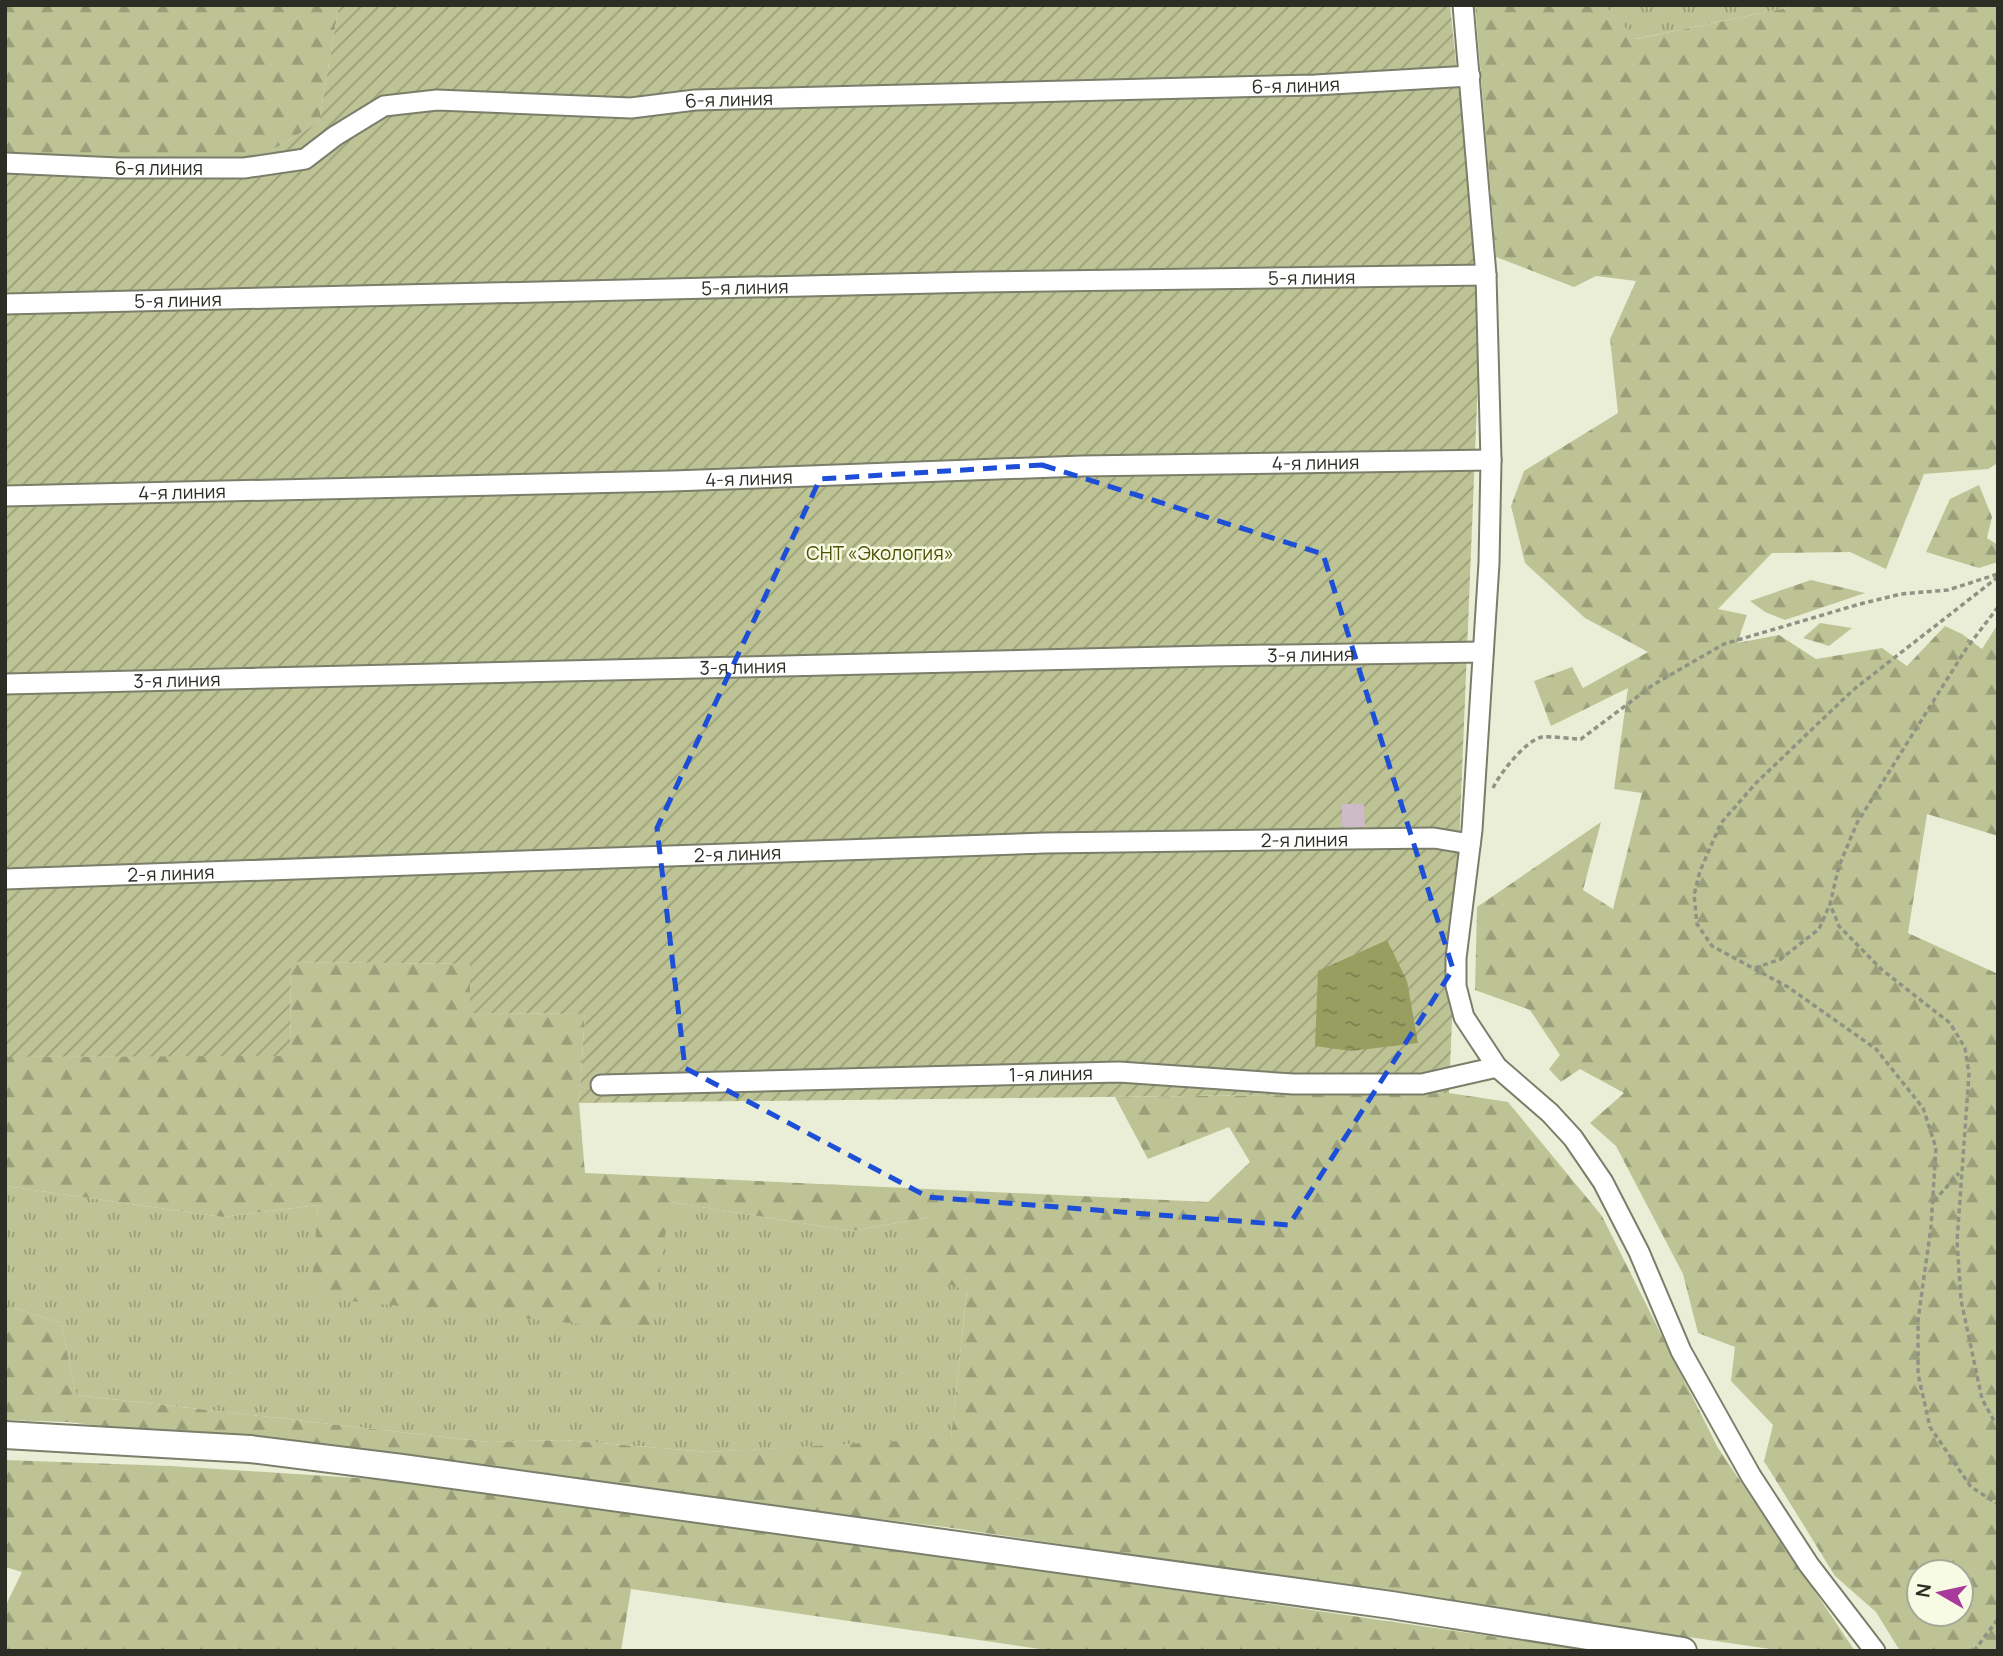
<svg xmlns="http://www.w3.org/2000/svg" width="2003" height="1656" viewBox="0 0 2003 1656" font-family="Manrope,sans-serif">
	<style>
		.grass { fill: url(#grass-tufts) }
		.forest { fill: url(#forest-firs); fill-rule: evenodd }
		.garden { fill: url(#garden-furrows) }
		.water { fill: url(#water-ripples) }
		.building { fill: #cebbca }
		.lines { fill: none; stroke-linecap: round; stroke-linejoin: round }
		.minor-casing { stroke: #7b7e6a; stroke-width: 23 }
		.secondary-casing { stroke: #7b7e6a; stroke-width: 30 }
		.path { stroke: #909383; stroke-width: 3.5; stroke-dasharray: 5 3.5; stroke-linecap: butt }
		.minor { stroke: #fff; stroke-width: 19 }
		.secondary { stroke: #fff; stroke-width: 26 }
		.marked { fill: none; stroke: #1d4ed8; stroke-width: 5; stroke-dasharray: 14 9; stroke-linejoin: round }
		.labels { text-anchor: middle; stroke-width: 5; stroke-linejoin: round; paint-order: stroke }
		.street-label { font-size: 19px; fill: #2c2e25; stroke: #f8fbe4 }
		.park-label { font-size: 19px; fill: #4c5205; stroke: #f8fbe4 }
	</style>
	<defs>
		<pattern id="grass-tufts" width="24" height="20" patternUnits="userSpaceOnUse" patternTransform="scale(1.75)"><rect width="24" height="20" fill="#bdc395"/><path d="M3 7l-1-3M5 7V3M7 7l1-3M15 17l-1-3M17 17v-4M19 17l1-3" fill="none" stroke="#9a9f79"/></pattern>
		<pattern id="forest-firs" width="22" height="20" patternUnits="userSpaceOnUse" patternTransform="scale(1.75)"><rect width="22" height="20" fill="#bdc395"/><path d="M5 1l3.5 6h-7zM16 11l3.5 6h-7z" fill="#9a9f79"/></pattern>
		<pattern id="garden-furrows" width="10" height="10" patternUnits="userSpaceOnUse" patternTransform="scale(1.75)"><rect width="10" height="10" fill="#bdc395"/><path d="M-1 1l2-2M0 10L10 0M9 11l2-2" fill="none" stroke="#9a9f79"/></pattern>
		<pattern id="water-ripples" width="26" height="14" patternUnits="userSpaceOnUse" patternTransform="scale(1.75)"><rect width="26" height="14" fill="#979e60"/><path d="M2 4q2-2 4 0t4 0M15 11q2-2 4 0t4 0" fill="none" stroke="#7b814f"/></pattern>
	</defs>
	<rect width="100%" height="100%" fill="#eaeed7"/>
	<path class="grass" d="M1604,5H1801L1635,39Z
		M5,1186L222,1217L318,1205L312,1297L670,1202L852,1231L930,1217L967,1290L951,1439L709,1452L563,1440L488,1442L76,1395L61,1323L5,1305Z"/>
	<path class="forest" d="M5,5H339L319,122L248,165L5,154Z
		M1475,5H1604L1636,39L1801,5H1998V463L1988,469L1924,474L1886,569L1850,552L1772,553L1718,609L1747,615L1737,643L1779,635L1816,659L1882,648L1907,666L1945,626L1962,634L1982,649L1998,624V836L1927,814L1908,933L1998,974V1651H1900L1876,1612L1835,1576L1764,1461L1773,1425L1731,1381L1735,1347L1698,1333L1683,1274L1616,1146L1590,1123L1624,1093L1580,1069L1561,1082L1549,1069L1560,1055L1530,1010L1475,990L1477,907L1601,822L1583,890L1613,909L1642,793L1614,789L1628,688L1551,726L1534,681L1572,667L1583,688L1648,652L1585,618L1525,563L1511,506L1524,471L1618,413L1610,339L1636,281L1596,276L1574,287L1496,257ZM1961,1572V1614H1919V1572Z
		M1979,485L1992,517L1987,538L1998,545V562L1979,568L1926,552L1950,499Z
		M1811,580L1865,593L1785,620L1765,612L1750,601Z
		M1820,623L1852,628L1829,646L1803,638Z
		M291,962L471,964V1013L585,1014L579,1103L585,1173L1208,1202L1250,1162L1229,1127L1148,1159L1115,1097L1449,1093L1508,1102L1602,1216L1718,1448L1855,1651H1783L945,1527L67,1422L5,1420V1305L61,1323L76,1395L488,1442L563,1440L709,1452L951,1438L967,1291L920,1274L930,1217L852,1231L670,1202L651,1331L311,1297L318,1205L222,1217L5,1186V1057L290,1055Z
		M5,1460L171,1466L449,1484L1592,1651H1053L631,1589L621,1651H5V1607L22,1572L5,1567Z"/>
	<path class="garden" d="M339,5H1450L1481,306L1449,1093L579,1103L585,1014L470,1013V964L291,962L290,1056L5,1057V154L248,165L319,122Z"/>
	<path class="water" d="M1387,940L1407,981L1418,1043L1351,1051L1315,1046L1318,971Z"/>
	<path class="building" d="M1342,804H1364L1365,827H1342Z"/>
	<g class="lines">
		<defs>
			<g id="minor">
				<path d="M1463,5L1486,275L1491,460L1489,563L1472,830L1456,958V986L1464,1017L1497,1067L1550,1113L1573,1138L1603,1182L1639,1252L1681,1351L1751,1476L1809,1565L1875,1651"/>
				<path id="s1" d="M5,163L119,168H244L305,159L335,136L384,106L437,100L631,108L695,100L1315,85L1470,76"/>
				<path id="s2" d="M5,304L979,282L1486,275"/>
				<path id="s3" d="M5,496L672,481L1082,466L1491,460"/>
				<path id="s4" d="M5,684L1211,656L1483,652"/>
				<path id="s5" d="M5,879L1045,843L1434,838L1470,844"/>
				<path id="s6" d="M601,1085L1119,1072L1293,1084H1422L1497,1067"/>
			</g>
			<path id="secondary" d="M5,1435L250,1449L402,1468L1391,1605L1683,1651"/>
		</defs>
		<use href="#minor" class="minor-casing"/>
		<use href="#secondary" class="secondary-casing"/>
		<path class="path" d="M1998,577L1853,690L1756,783L1721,823L1700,871L1694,895L1697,924L1712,946L1788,987L1876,1049L1923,1108L1936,1148L1931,1227L1918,1320V1374L1930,1427L1971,1487L1998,1504
			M1998,607L1966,649L1857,823L1839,866L1830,904L1839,926L1881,969L1950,1023L1965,1048L1969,1074L1957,1241L1961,1300L1982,1399L1993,1419L1998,1423
			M1493,788C1500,773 1526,740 1542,737C1554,736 1569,739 1581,739L1653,685L1724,644L1860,604L1901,594L1948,590L1998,574
			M1755,968L1781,959L1819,929L1830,904
			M1934,1201L1959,1173
			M1974,1651L1998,1619"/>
		<use href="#minor" class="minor"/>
		<use href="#secondary" class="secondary"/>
	</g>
	<path class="marked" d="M1042,465L1323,554L1453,969L1289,1225L928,1197L685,1068L657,828L820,479Z"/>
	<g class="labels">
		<g class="street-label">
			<text dy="7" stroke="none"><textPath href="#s1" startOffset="1309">6-я линия</textPath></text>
			<text dy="7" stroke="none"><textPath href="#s1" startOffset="742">6-я линия</textPath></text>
			<text dy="7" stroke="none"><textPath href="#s1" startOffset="154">6-я линия</textPath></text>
			<text dy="7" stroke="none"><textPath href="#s2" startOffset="1307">5-я линия</textPath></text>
			<text dy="7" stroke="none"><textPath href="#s2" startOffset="740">5-я линия</textPath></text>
			<text dy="7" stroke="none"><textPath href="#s2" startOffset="173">5-я линия</textPath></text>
			<text dy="7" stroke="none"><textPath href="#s3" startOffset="1311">4-я линия</textPath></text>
			<text dy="7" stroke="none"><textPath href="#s3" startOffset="744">4-я линия</textPath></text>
			<text dy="7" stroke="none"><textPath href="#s3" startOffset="177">4-я линия</textPath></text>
			<text dy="7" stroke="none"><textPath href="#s4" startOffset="1306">3-я линия</textPath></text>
			<text dy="7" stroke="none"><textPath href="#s4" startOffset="738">3-я линия</textPath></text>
			<text dy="7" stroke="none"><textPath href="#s4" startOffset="172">3-я линия</textPath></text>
			<text dy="7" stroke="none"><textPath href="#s5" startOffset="1300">2-я линия</textPath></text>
			<text dy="7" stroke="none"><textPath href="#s5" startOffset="733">2-я линия</textPath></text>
			<text dy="7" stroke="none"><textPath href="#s5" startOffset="166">2-я линия</textPath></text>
			<text dy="7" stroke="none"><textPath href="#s6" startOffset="450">1-я линия</textPath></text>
		</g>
		<g class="park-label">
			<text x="880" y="560">СНТ «Экология»</text>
		</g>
	</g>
	<rect width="2003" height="1656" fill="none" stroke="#2c2e25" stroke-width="14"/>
	<g transform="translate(1940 1593) rotate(279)"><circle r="33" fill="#f8fbe4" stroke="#a6a998" stroke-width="2"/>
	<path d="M0-5L12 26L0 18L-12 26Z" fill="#a73a9a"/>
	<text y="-10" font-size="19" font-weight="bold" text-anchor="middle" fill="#2c2e25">N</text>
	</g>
</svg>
